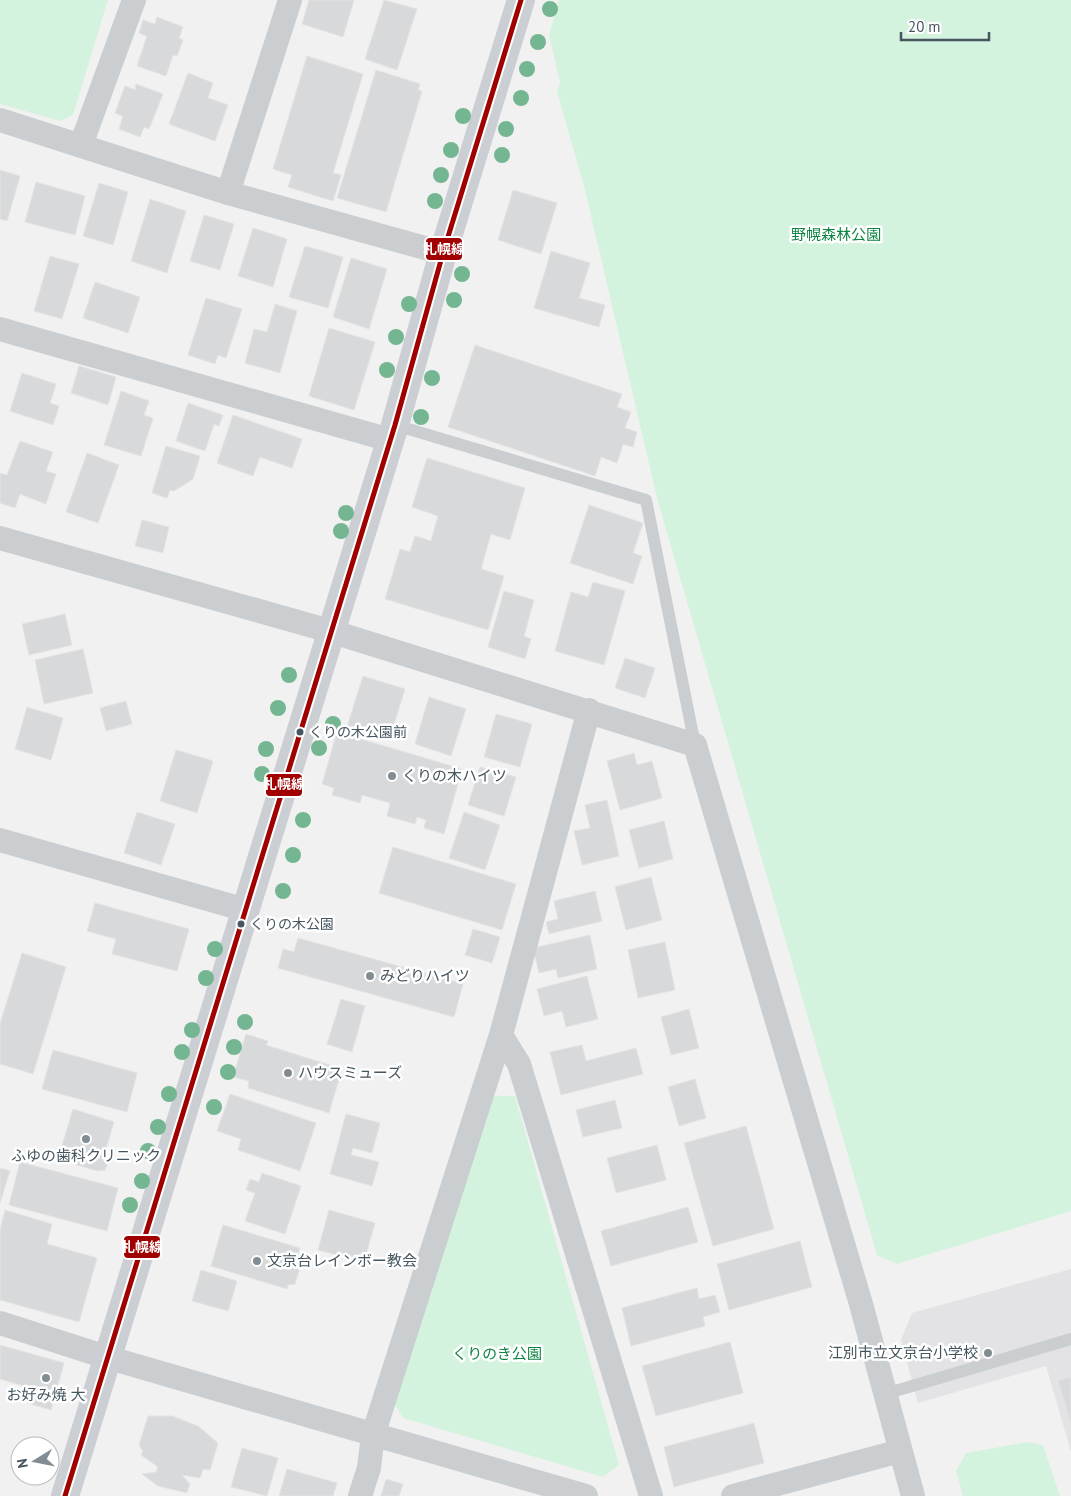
<svg xmlns="http://www.w3.org/2000/svg" width="1071" height="1496" viewBox="0 0 1071 1496" font-family="'PT Sans','Noto Sans JP',sans-serif">
	<style>
		.education { fill: #e3e2e4 }
		.green { fill: #d4f3de }
		.building { fill: #d8d9da; stroke: #e3e3e4 }
		.lines { fill: none; stroke-linecap: round; stroke-linejoin: round }
		.lane { stroke: #caced1; stroke-width: 12 }
		.street { stroke: #caced1; stroke-width: 24 }
		.secondary { stroke: #cbced2; stroke-width: 28 }
		.bus-1-casing { stroke: #fff; stroke-width: 9 }
		.bus-1 { stroke: #a00000; stroke-width: 5 }
		.tree { fill: #74b691 }
		.bus-dot { fill: #465660; stroke: #fff; stroke-width: 2 }
		.poi-dot { fill: #828c93; stroke: #fff; stroke-width: 2 }
		.labels { text-anchor: middle; stroke-width: 5; stroke-linejoin: round; paint-order: stroke }
		.bus-label { font-size: 14px; fill: #465660; stroke: #fff; text-anchor: start }
		.park-label { font-size: 15px; fill: #0d8542; stroke: #fff }
		.poi-label { font-size: 15px; fill: #465660; stroke: #fff; text-anchor: start }
		.line-badge { stroke: #fff; stroke-width: 2 }
		.badge-label { font-size: 14px; text-anchor: middle; font-weight: bold; fill: #fff }
	</style>
	<rect width="100%" height="100%" fill="#f2f1f1"/>
	<path class="education" d="M1071,1269V1452L1046,1366L918,1403L901,1340L912,1313Z"/>
	<path class="green" d="M0,0H108L73,115L60,121L0,104Z
		M559,0H1071V1211L897,1264L877,1255L658,502L584,186L557,92L560,82L549,35Z
		M488,1096H515L619,1465L603,1477L403,1418L392,1400Z
		M1028,1442L1043,1445L1060,1496H963L956,1471L966,1453Z"/>
	<path class="building" d="M309,0H354L343,37L302,24Z
		M384,0L417,9L397,70L365,59Z
		M157,17L183,27L179,38L183,40L177,56L173,55L166,76L137,66L147,36L139,33L143,20L155,24Z
		M307,56L363,74L333,173L341,175L333,201L288,187L292,175L273,169Z
		M376,70L420,84L418,90L422,91L386,212L337,198Z
		M188,73L213,83L208,98L228,105L215,141L169,124Z
		M136,84L163,94L149,129L144,127L140,137L119,129L123,116L115,113L125,86L135,90Z
		M0,170L20,176L7,221L0,219Z
		M36,182L85,196L75,235L25,222Z
		M99,183L128,192L113,245L83,236Z
		M513,190L557,203L541,254L498,240Z
		M150,199L186,211L167,273L131,261Z
		M204,215L234,224L220,270L190,261Z
		M253,228L287,239L273,287L238,276Z
		M305,246L343,257L328,308L289,297Z
		M551,251L590,263L579,298L605,305L599,327L534,308Z
		M50,256L79,264L62,319L34,311Z
		M351,258L387,269L369,329L333,317Z
		M95,282L140,297L128,333L83,318Z
		M206,298L242,309L226,358L218,355L215,364L188,355Z
		M275,304L297,311L280,373L245,363L254,329L267,332Z
		M329,328L375,342L354,410L309,396Z
		M475,345L622,394L617,407L631,412L625,428L637,432L633,447L623,444L617,463L601,457L595,476L448,427Z
		M79,366L116,377L108,405L71,393Z
		M22,373L56,384L50,403L59,406L53,425L10,411Z
		M121,391L149,401L144,415L153,418L141,456L104,445Z
		M188,403L223,415L219,426L214,424L205,451L176,441Z
		M233,415L302,439L292,468L260,457L253,476L217,463Z
		M20,441L53,452L46,471L56,474L46,504L20,494L15,508L0,503V473L7,475Z
		M166,446L200,456L193,479L174,491L170,490L167,498L152,493Z
		M87,453L119,465L98,523L66,512Z
		M427,458L525,488L510,540L491,534L481,569L504,576L488,630L385,599L400,549L410,552L415,536L431,541L438,516L412,507Z
		M589,505L643,523L633,553L642,556L633,584L570,563Z
		M142,520L169,527L163,553L135,546Z
		M593,582L625,591L604,665L555,651L571,592L588,597Z
		M504,591L534,600L524,636L531,639L525,659L488,647Z
		M65,614L72,645L29,655L22,624Z
		M83,649L93,693L44,704L35,660Z
		M625,658L655,668L645,698L615,688Z
		M363,676L405,689L389,740L347,727Z
		M429,697L466,709L451,756L415,744Z
		M126,701L132,724L106,731L100,708Z
		M27,707L63,718L51,760L15,749Z
		M496,714L532,724L520,767L484,757Z
		M337,732L462,769L444,834L424,828L426,820L417,817L415,824L387,816L390,803L362,795L360,803L332,795L334,788L322,784Z
		M176,750L213,761L197,813L160,801Z
		M634,753L637,765L652,761L662,798L620,810L607,761Z
		M480,767L516,777L504,816L468,805Z
		M607,800L619,856L582,865L574,831L590,828L585,805Z
		M137,812L175,824L161,865L124,853Z
		M464,812L500,825L485,870L449,858Z
		M664,821L673,859L639,868L629,830Z
		M393,847L516,884L502,930L379,893Z
		M651,877L662,920L626,930L615,887Z
		M595,891L602,921L549,934L546,922L558,919L554,901Z
		M95,903L189,929L177,971L112,954L116,939L87,931Z
		M473,929L500,937L492,963L465,955Z
		M590,935L597,969L558,978L556,969L539,973L533,948Z
		M298,938L463,984L454,1017L278,968L283,949L294,952Z
		M665,942L675,990L638,998L628,950Z
		M22,953L66,967L33,1074L0,1064V1024Z
		M587,976L598,1019L566,1027L562,1011L544,1016L537,989Z
		M341,999L365,1006L352,1052L327,1044Z
		M689,1009L699,1048L671,1055L661,1017Z
		M246,1034L268,1041L266,1045L342,1069L329,1113L248,1088L249,1081L233,1077Z
		M582,1045L586,1061L636,1048L643,1074L561,1095L550,1052Z
		M53,1050L137,1073L127,1112L42,1089Z
		M695,1079L706,1118L679,1126L668,1087Z
		M230,1094L316,1123L300,1171L238,1150L241,1139L217,1131Z
		M615,1100L622,1128L583,1137L576,1110Z
		M73,1109L114,1122L104,1155L109,1160L105,1170L97,1171L58,1159Z
		M346,1114L380,1123L372,1153L353,1148L351,1155L379,1162L372,1186L330,1174Z
		M746,1126L774,1229L713,1246L684,1143Z
		M657,1145L666,1180L616,1193L607,1158Z
		M20,1162L118,1188L107,1231L9,1205Z
		M0,1168L10,1171L0,1203Z
		M262,1173L301,1186L285,1234L245,1221L255,1193L246,1190L250,1179L259,1182Z
		M688,1207L698,1242L611,1266L601,1231Z
		M5,1210L52,1224L47,1244L97,1258L79,1322L0,1300V1230Z
		M329,1210L375,1223L364,1262L318,1250Z
		M223,1225L300,1248L298,1254L304,1255L295,1284L288,1285L287,1289L211,1266Z
		M800,1241L812,1287L729,1310L717,1264Z
		M201,1270L237,1281L228,1311L192,1301Z
		M697,1288L699,1299L715,1295L720,1312L703,1317L705,1326L631,1346L622,1308Z
		M730,1342L743,1393L656,1416L642,1366Z
		M0,1345L64,1363L51,1410L27,1403L31,1388L0,1379Z
		M1071,1377V1426L1058,1380Z
		M148,1416H172L198,1426L218,1443L210,1470L203,1469L200,1478L182,1475L190,1484L187,1493L158,1486L142,1474L156,1472L158,1467L141,1455L143,1451L139,1445Z
		M754,1423L764,1463L674,1487L664,1447Z
		M242,1448L278,1458L267,1496L231,1487Z
		M287,1469L337,1483L333,1496H279Z
		M386,1479L403,1484L399,1496H381Z"/>
	<g class="lines">
		<path class="lane" d="M395,425L646,500L695,745
			M885,1394L1071,1339"/>
		<path class="street" d="M0,120L228,193L443,253
			M81,145L134,0
			M228,193L290,0
			M0,329L390,440
			M0,538L330,631L695,745L861,1304L913,1496
			M0,840L246,910
			M501,1035L519,1064L651,1496
			M0,1323L106,1357L586,1496
			M360,1496L369,1468L373,1435L501,1035L589,710
			M733,1496L900,1451"/>
		<path class="secondary" d="M65,1496L395,425L443,253L521,0"/>
		<defs>
			<path id="bus-1" d="M65,1496L395,425L443,253L521,0"/>
		</defs>
		<use href="#bus-1" class="bus-1-casing"/>
		<use href="#bus-1" class="bus-1"/>
	</g>
	<g class="tree">
		<circle cx="550" cy="9" r="8"/>
		<circle cx="538" cy="42" r="8"/>
		<circle cx="527" cy="69" r="8"/>
		<circle cx="521" cy="98" r="8"/>
		<circle cx="463" cy="116" r="8"/>
		<circle cx="506" cy="129" r="8"/>
		<circle cx="451" cy="150" r="8"/>
		<circle cx="502" cy="155" r="8"/>
		<circle cx="441" cy="175" r="8"/>
		<circle cx="435" cy="201" r="8"/>
		<circle cx="462" cy="274" r="8"/>
		<circle cx="454" cy="300" r="8"/>
		<circle cx="409" cy="304" r="8"/>
		<circle cx="396" cy="337" r="8"/>
		<circle cx="387" cy="370" r="8"/>
		<circle cx="432" cy="378" r="8"/>
		<circle cx="421" cy="417" r="8"/>
		<circle cx="346" cy="513" r="8"/>
		<circle cx="341" cy="531" r="8"/>
		<circle cx="289" cy="675" r="8"/>
		<circle cx="278" cy="708" r="8"/>
		<circle cx="333" cy="724" r="8"/>
		<circle cx="319" cy="748" r="8"/>
		<circle cx="266" cy="749" r="8"/>
		<circle cx="262" cy="774" r="8"/>
		<circle cx="303" cy="820" r="8"/>
		<circle cx="293" cy="855" r="8"/>
		<circle cx="283" cy="891" r="8"/>
		<circle cx="215" cy="949" r="8"/>
		<circle cx="206" cy="978" r="8"/>
		<circle cx="245" cy="1022" r="8"/>
		<circle cx="192" cy="1030" r="8"/>
		<circle cx="234" cy="1047" r="8"/>
		<circle cx="182" cy="1052" r="8"/>
		<circle cx="228" cy="1072" r="8"/>
		<circle cx="169" cy="1094" r="8"/>
		<circle cx="214" cy="1107" r="8"/>
		<circle cx="158" cy="1127" r="8"/>
		<circle cx="148" cy="1151" r="8"/>
		<circle cx="142" cy="1181" r="8"/>
		<circle cx="130" cy="1205" r="8"/>
	</g>
	<g class="bus-dot">
		<circle cx="300" cy="732" r="4.5"/>
		<circle cx="241" cy="924" r="4.5"/>
	</g>
	<g class="poi-dot">
		<circle cx="392" cy="776" r="5"/>
		<circle cx="370" cy="976" r="5"/>
		<circle cx="288" cy="1073" r="5"/>
		<circle cx="86" cy="1139" r="5"/>
		<circle cx="257" cy="1261" r="5"/>
		<circle cx="988" cy="1353" r="5"/>
		<circle cx="46" cy="1378" r="5"/>
	</g>
	<g class="labels">
		<g class="bus-label">
			<text x="309" y="737">くりの木公園前</text>
			<text x="250" y="929">くりの木公園</text>
		</g>
		<g class="park-label">
			<text x="836" y="240">野幌森林公園</text>
			<text x="497" y="1359">くりのき公園</text>
		</g>
		<g class="poi-label">
			<text x="402" y="781">くりの木ハイツ</text>
			<text x="380" y="981">みどりハイツ</text>
			<text x="298" y="1078">ハウスミューズ</text>
			<text x="86" y="1161" text-anchor="middle">ふゆの歯科クリニック</text>
			<text x="267" y="1266">文京台レインボー教会</text>
			<text x="978" y="1358" text-anchor="end">江別市立文京台小学校</text>
			<text x="46" y="1400" text-anchor="middle">お好み焼 大</text>
		</g>
	</g>
	<g class="line-badge">
		<rect x="425" y="237" width="38" height="24" rx="5" fill="#a00000"/>
		<rect x="265" y="773" width="38" height="24" rx="5" fill="#a00000"/>
		<rect x="123" y="1235" width="38" height="24" rx="5" fill="#a00000"/>
	</g>
	<g class="badge-label">
		<text x="444" y="254">札幌線</text>
		<text x="284" y="789">札幌線</text>
		<text x="142" y="1252">札幌線</text>
	</g>
	<g transform="translate(35 1461) rotate(260)"><circle r="24" fill="#ffffff" stroke="#b5bbbf"/>
	<path d="M0-4L9 19L0 12L-9 19Z" fill="#828c93"/>
	<text y="-8" font-size="14" font-weight="bold" text-anchor="middle" fill="#465660">N</text>
	</g>
	<path d="M901 32v8h88v-8" fill="none" stroke="#465660" stroke-width="2.5"/>
	<text x="908" y="32" font-size="15" fill="#465660" stroke="#ffffff" stroke-width="4" paint-order="stroke">20 m</text>
</svg>
